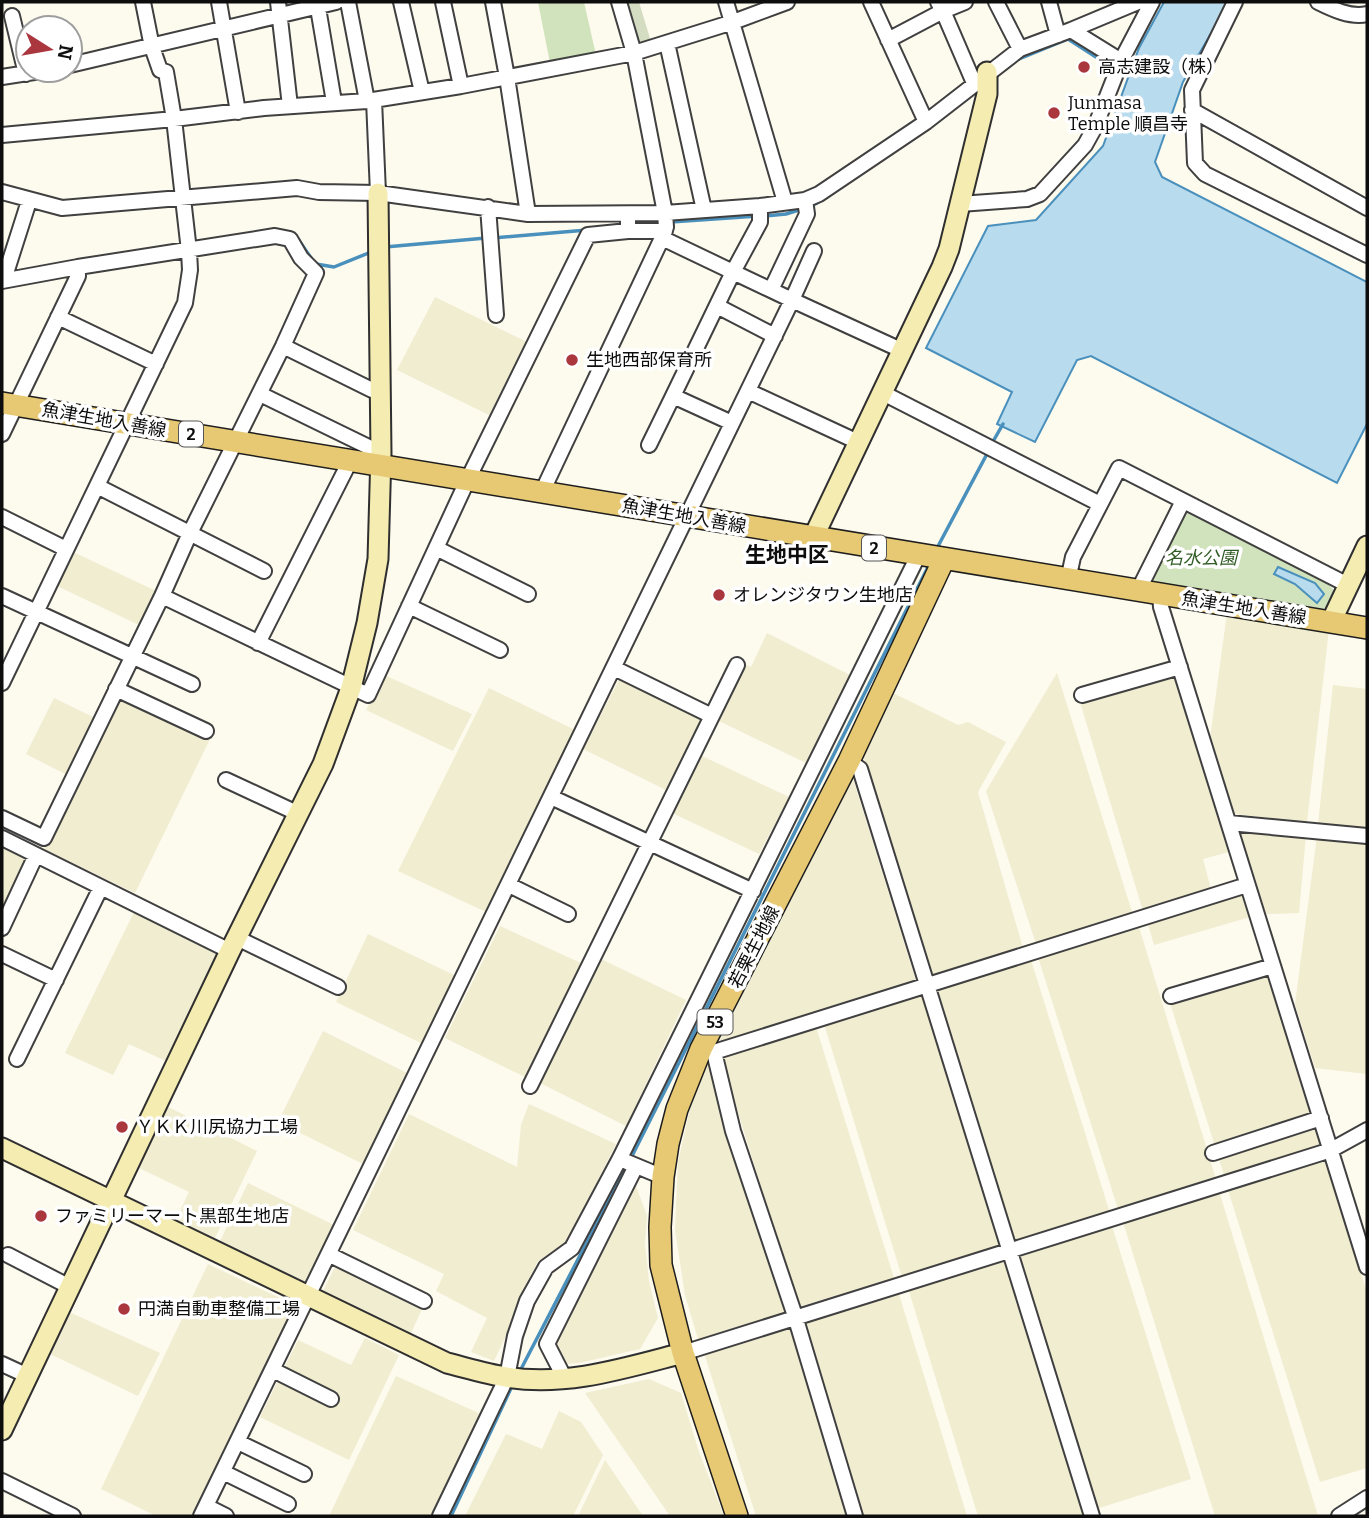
<svg xmlns="http://www.w3.org/2000/svg" width="1369" height="1518" viewBox="0 0 1369 1518" font-family="Bitter,'Noto Sans JP',serif">
	<style>
		.farmland { fill: #f0edd1 }
		.green { fill: #d1e3bc }
		.cemetery { fill: #d4dcc2 }
		.water { fill: #b9dbee; stroke: #4a90bc; stroke-width: 2 }
		.lines { fill: none; stroke-linecap: round; stroke-linejoin: round }
		.stream { stroke: #4a90bc; stroke-width: 3.5 }
		.street-casing { stroke: #404040; stroke-width: 18 }
		.secondary-casing { stroke: #2f2f2f; stroke-width: 23 }
		.primary-casing { stroke: #1e1e1e; stroke-width: 24 }
		.street { stroke: #fff; stroke-width: 14 }
		.secondary { stroke: #f5ecb2; stroke-width: 19 }
		.primary { stroke: #e7c974; stroke-width: 21 }
		.poi-dot { fill: #ab373e; stroke: #fff; stroke-width: 2.5 }
		.labels { text-anchor: middle; stroke-width: 7; stroke-linejoin: round; paint-order: stroke }
		.shield { fill: #fff; stroke: #565656; stroke-width: 2 }
		.shield-label { font-size: 16px; font-weight: bold; fill: #0d0d0d }
		.poi-label { font-size: 18px; fill: #0d0d0d; stroke: #fff; text-anchor: start }
		.street-label { font-size: 18px; fill: #0d0d0d; stroke: #fff }
		.park-label { font-size: 18px; font-style: italic; fill: #325c25; stroke: #fff }
		.quarter-label { font-size: 21px; font-weight: bold; fill: #0d0d0d; stroke: #fff }
	</style>
	<rect width="100%" height="100%" fill="#fdfaee"/>
	<path class="farmland" d="M435,297L527,342L491,416L397,370Z
		M71,551L156,591L139,625L55,585Z
		M1227,613L1329,629L1307,822L1234,814L1210,738Z
		M767,633L852,676L808,764L717,720L744,664L751,667Z
		M1057,673L1133,915L1036,944L986,791Z
		M384,675L472,714L453,751L366,710Z
		M1176,676L1229,852L1203,859L1211,889L1143,911L1080,702Z
		M620,678L705,718L668,791L583,749Z
		M1333,685L1367,689V829L1318,824Z
		M489,688L575,730L486,912L398,871Z
		M893,693L958,725L968,722L1006,742L978,792L1023,948L932,977L863,755Z
		M119,694L210,739L135,893L44,849Z
		M54,698L95,718L67,775L26,754Z
		M700,755L789,797L759,854L672,813Z
		M853,779L916,981L718,1043Z
		M1239,830L1306,835L1299,913L1266,914Z
		M1317,836L1367,842V1074L1315,1068L1295,1004Z
		M2,842L29,856L3,908H2Z
		M1243,895L1250,917L1154,945L1148,924Z
		M135,910L220,951L168,1062L129,1044L113,1075L65,1053Z
		M500,926L583,964L529,1079L445,1038Z
		M1139,927L1216,1179L1118,1209L1038,957Z
		M368,934L456,976L423,1044L336,1002Z
		M601,959L686,1000L626,1126L540,1083Z
		M1031,960L1110,1213L1015,1241L937,990Z
		M1268,975L1320,1146L1224,1175L1170,1003Z
		M922,994L1000,1247L902,1277L824,1024Z
		M816,1027L894,1278L798,1307L721,1057Z
		M323,1031L409,1074L365,1165L278,1122Z
		M709,1059L788,1311L698,1339L685,1295L675,1230L678,1162L690,1109Z
		M529,1104L616,1144L565,1245L538,1261L522,1292L509,1329L494,1361L471,1352L487,1318L436,1291L444,1274L353,1230L409,1114L517,1167L521,1125Z
		M166,1106L257,1151L215,1238L176,1219L189,1192L137,1167Z
		M1327,1159L1367,1293V1468L1320,1482L1228,1190Z
		M248,1183L336,1226L308,1284L220,1241Z
		M635,1183L647,1216L645,1244L649,1281L658,1318L640,1349L579,1363L564,1364L555,1344Z
		M1219,1191L1318,1516H1215L1123,1222Z
		M1112,1226L1191,1479L1096,1509L1018,1256Z
		M1005,1260L1083,1516H978L908,1288Z
		M208,1264L297,1306L195,1516H156L101,1489Z
		M336,1265L423,1307L411,1333L323,1291Z
		M898,1291L967,1516H862L803,1322Z
		M69,1312L160,1353L138,1396L50,1354Z
		M791,1326L849,1516H756L704,1353Z
		M365,1338L399,1355L349,1460L260,1417L298,1340L351,1365Z
		M396,1376L483,1415L432,1516H329Z
		M649,1379L681,1393L699,1452L724,1516H670L585,1393Z
		M559,1411L581,1422L603,1455L573,1516H465L506,1434L542,1449Z
		M605,1460L643,1516H578Z"/>
	<path class="green" d="M538,2H584L596,55L550,63Z
		M1183,510L1328,584L1333,589L1332,602L1318,613L1147,585Z"/>
	<path class="cemetery" d="M623,2H639L651,42L636,46Z"/>
	<path class="water" d="M1164,2H1229L1183,82L1155,162L1162,177L1367,282V424L1337,483L1091,356L1077,360L1035,442L997,424L1012,392L926,348L988,226L1036,220L1103,146L1139,48Z
		M1278,567L1315,583L1324,594L1317,603L1295,584L1274,574Z"/>
	<g class="lines">
		<path class="stream" d="M1014,61L1068,39L1113,68
			M810,207L827,197
			M765,216L786,214L802,209
			M671,222L758,216
			M647,224L663,223
			M273,230L292,233
			M493,238L587,230
			M298,239L311,258
			M385,247L486,238
			M316,264L334,267L371,252
			M991,445L1003,424
			M936,550L988,452
			M630,1160L930,563
			M520,1371L626,1167
			M451,1516L513,1384"/>
		<defs>
			<path id="street" d="M219,2L238,112
				M278,2L290,106
				M317,2L334,102
				M348,2L367,101
				M401,2L422,92
				M443,2L461,86
				M493,2L507,77L528,214
				M619,2L634,53L665,213L666,227L662,238L733,272L673,396L732,423
				M726,2L785,202
				M871,2L926,122
				M938,2L943,11L965,2
				M996,2L1020,49
				M1049,2L1058,35
				M1235,2L1192,90L1195,163L1205,174L1367,255
				M1318,2C1332,9 1351,18 1367,14
				M12,16L26,74
				M1071,30L1138,2
				M888,40L943,11L974,83
				M667,43L704,210
				M70,65L336,2
				M2,77L47,70
				M374,100L378,193
				M1192,110L1367,208
				M2,135L174,119L264,108L367,101L461,86L634,53L733,22L787,2
				M2,192L62,208L297,188L319,192L378,193L528,214L665,213L760,206L805,200L819,194L926,122L1020,49L1071,30L1121,61
				M960,204L1027,199L1040,194L1085,145L1095,127L1121,61L1152,2
				M760,206V222L733,272L771,290
				M488,207L496,315
				M628,231H665
				M814,251L792,300L901,350
				M7,270L29,201
				M2,281L78,267V276L2,434
				M717,306L775,336
				M58,317L156,364
				M283,346L372,390L380,389
				M748,391L858,442
				M881,392L1100,504
				M260,394L381,453
				M649,445L673,396
				M97,486L264,571
				M543,490L662,238
				M2,517L66,549
				M436,548L528,594
				M1068,580L1073,557L1119,468L1348,585
				M1138,591L1183,501
				M1160,594L1161,607L1367,1267
				M2,596L192,684
				M162,596L368,695L468,479L588,235L628,231V214
				M409,606L500,650
				M258,643L350,461
				M614,668L712,716
				M2,683L185,303L190,270L189,251L174,119L166,72L160,70L152,47L143,2
				M116,689L206,731
				M1082,695L1180,667
				M849,761L860,769L1092,1516
				M226,780L299,814
				M551,797L753,891
				M2,818L44,838L162,596L190,533L283,346L316,273L301,258L290,239L275,236L78,267
				M1229,823L1367,836
				M2,838L230,951
				M509,885L568,914
				M2,928L36,855
				M237,938L338,987
				M2,954L56,980
				M1171,996L1273,966
				M701,1049L714,1052L1247,885
				M714,1052L733,1131L795,1316L855,1516
				M17,1059L101,887
				M530,1086L737,665
				M1213,1153L1321,1118
				M627,1162L663,1177
				M8,1255L70,1287
				M330,1255L424,1301
				M683,1353L1331,1150L1367,1130
				M2,1364L28,1376
				M273,1370L331,1399
				M565,1379L547,1344L636,1166
				M238,1442L304,1474
				M223,1472L288,1504
				M2,1481L73,1516
				M206,1506L226,1516
				M201,1516L792,300L771,290L807,214L805,200
				M440,1516L507,1377L515,1336L527,1301L546,1267L572,1248L620,1158L918,556
				M1339,1516L1367,1498"/>
			<path id="secondary" d="M813,538L942,267L949,249L987,94V72
				M1331,622L1367,546
				M2,1148L447,1363C467,1368 486,1374 506,1377C566,1387 625,1368 683,1353
				M2,1430L230,951L323,764L351,688L367,623L378,559L381,453L378,193"/>
			<path id="primary" d="M2,403L1367,628
				M737,1516L683,1353L661,1265L660,1227L663,1177L668,1144L677,1109L701,1049L849,761L944,559"/>
		</defs>
		<use href="#street" class="street-casing"/>
		<use href="#secondary" class="secondary-casing"/>
		<use href="#primary" class="primary-casing"/>
		<use href="#street" class="street"/>
		<use href="#secondary" class="secondary"/>
		<use href="#primary" class="primary"/>
	</g>
	<g class="poi-dot">
		<circle cx="1084" cy="67" r="7"/>
		<circle cx="1054" cy="113" r="7"/>
		<circle cx="572" cy="360" r="7"/>
		<circle cx="719" cy="595" r="7"/>
		<circle cx="122" cy="1127" r="7"/>
		<circle cx="41" cy="1216" r="7"/>
		<circle cx="124" cy="1309" r="7"/>
	</g>
	<g class="labels">
		<g class="shield">
			<rect x="179" y="421.5" width="24" height="25" rx="5"/>
			<rect x="862" y="535.5" width="24" height="25" rx="5"/>
			<rect x="697.5" y="1009.5" width="35" height="25" rx="5"/>
		</g>
		<g class="shield-label">
			<text x="191" y="440">2</text>
			<text x="874" y="554">2</text>
			<text x="715" y="1028">53</text>
		</g>
		<g class="poi-label">
			<text x="1098" y="73">高志建設（株）</text>
			<text x="1068" y="109">Junmasa<tspan x="1068" dy="21">Temple 順昌寺</tspan></text>
			<text x="586" y="366">生地西部保育所</text>
			<text x="733" y="601">オレンジタウン生地店</text>
			<text x="136" y="1133">ＹＫＫ川尻協力工場</text>
			<text x="55" y="1222">ファミリーマート黒部生地店</text>
			<text x="138" y="1315">円満自動車整備工場</text>
		</g>
		<g class="street-label">
			<text transform="translate(104 420) rotate(10)" y="6">魚津生地入善線</text>
			<text transform="translate(684 516) rotate(10)" y="6">魚津生地入善線</text>
			<text transform="translate(1244 608) rotate(9)" y="6">魚津生地入善線</text>
			<text transform="translate(754 947) rotate(-63)" y="6">若栗生地線</text>
		</g>
		<g class="park-label">
			<text x="1201" y="564">名水公園</text>
		</g>
		<g class="quarter-label">
			<text x="787" y="562">生地中区</text>
		</g>
	</g>
	<rect width="1369" height="1518" fill="none" stroke="#0d0d0d" stroke-width="7"/>
	<g transform="translate(49 49) rotate(101)"><circle r="33" fill="#ffffff" stroke="#9e9e9e" stroke-width="2"/>
	<path d="M0-5L12 26L0 18L-12 26Z" fill="#ab373e"/>
	<text y="-10" font-size="19" font-weight="bold" text-anchor="middle" fill="#0d0d0d">N</text>
	</g>
</svg>
